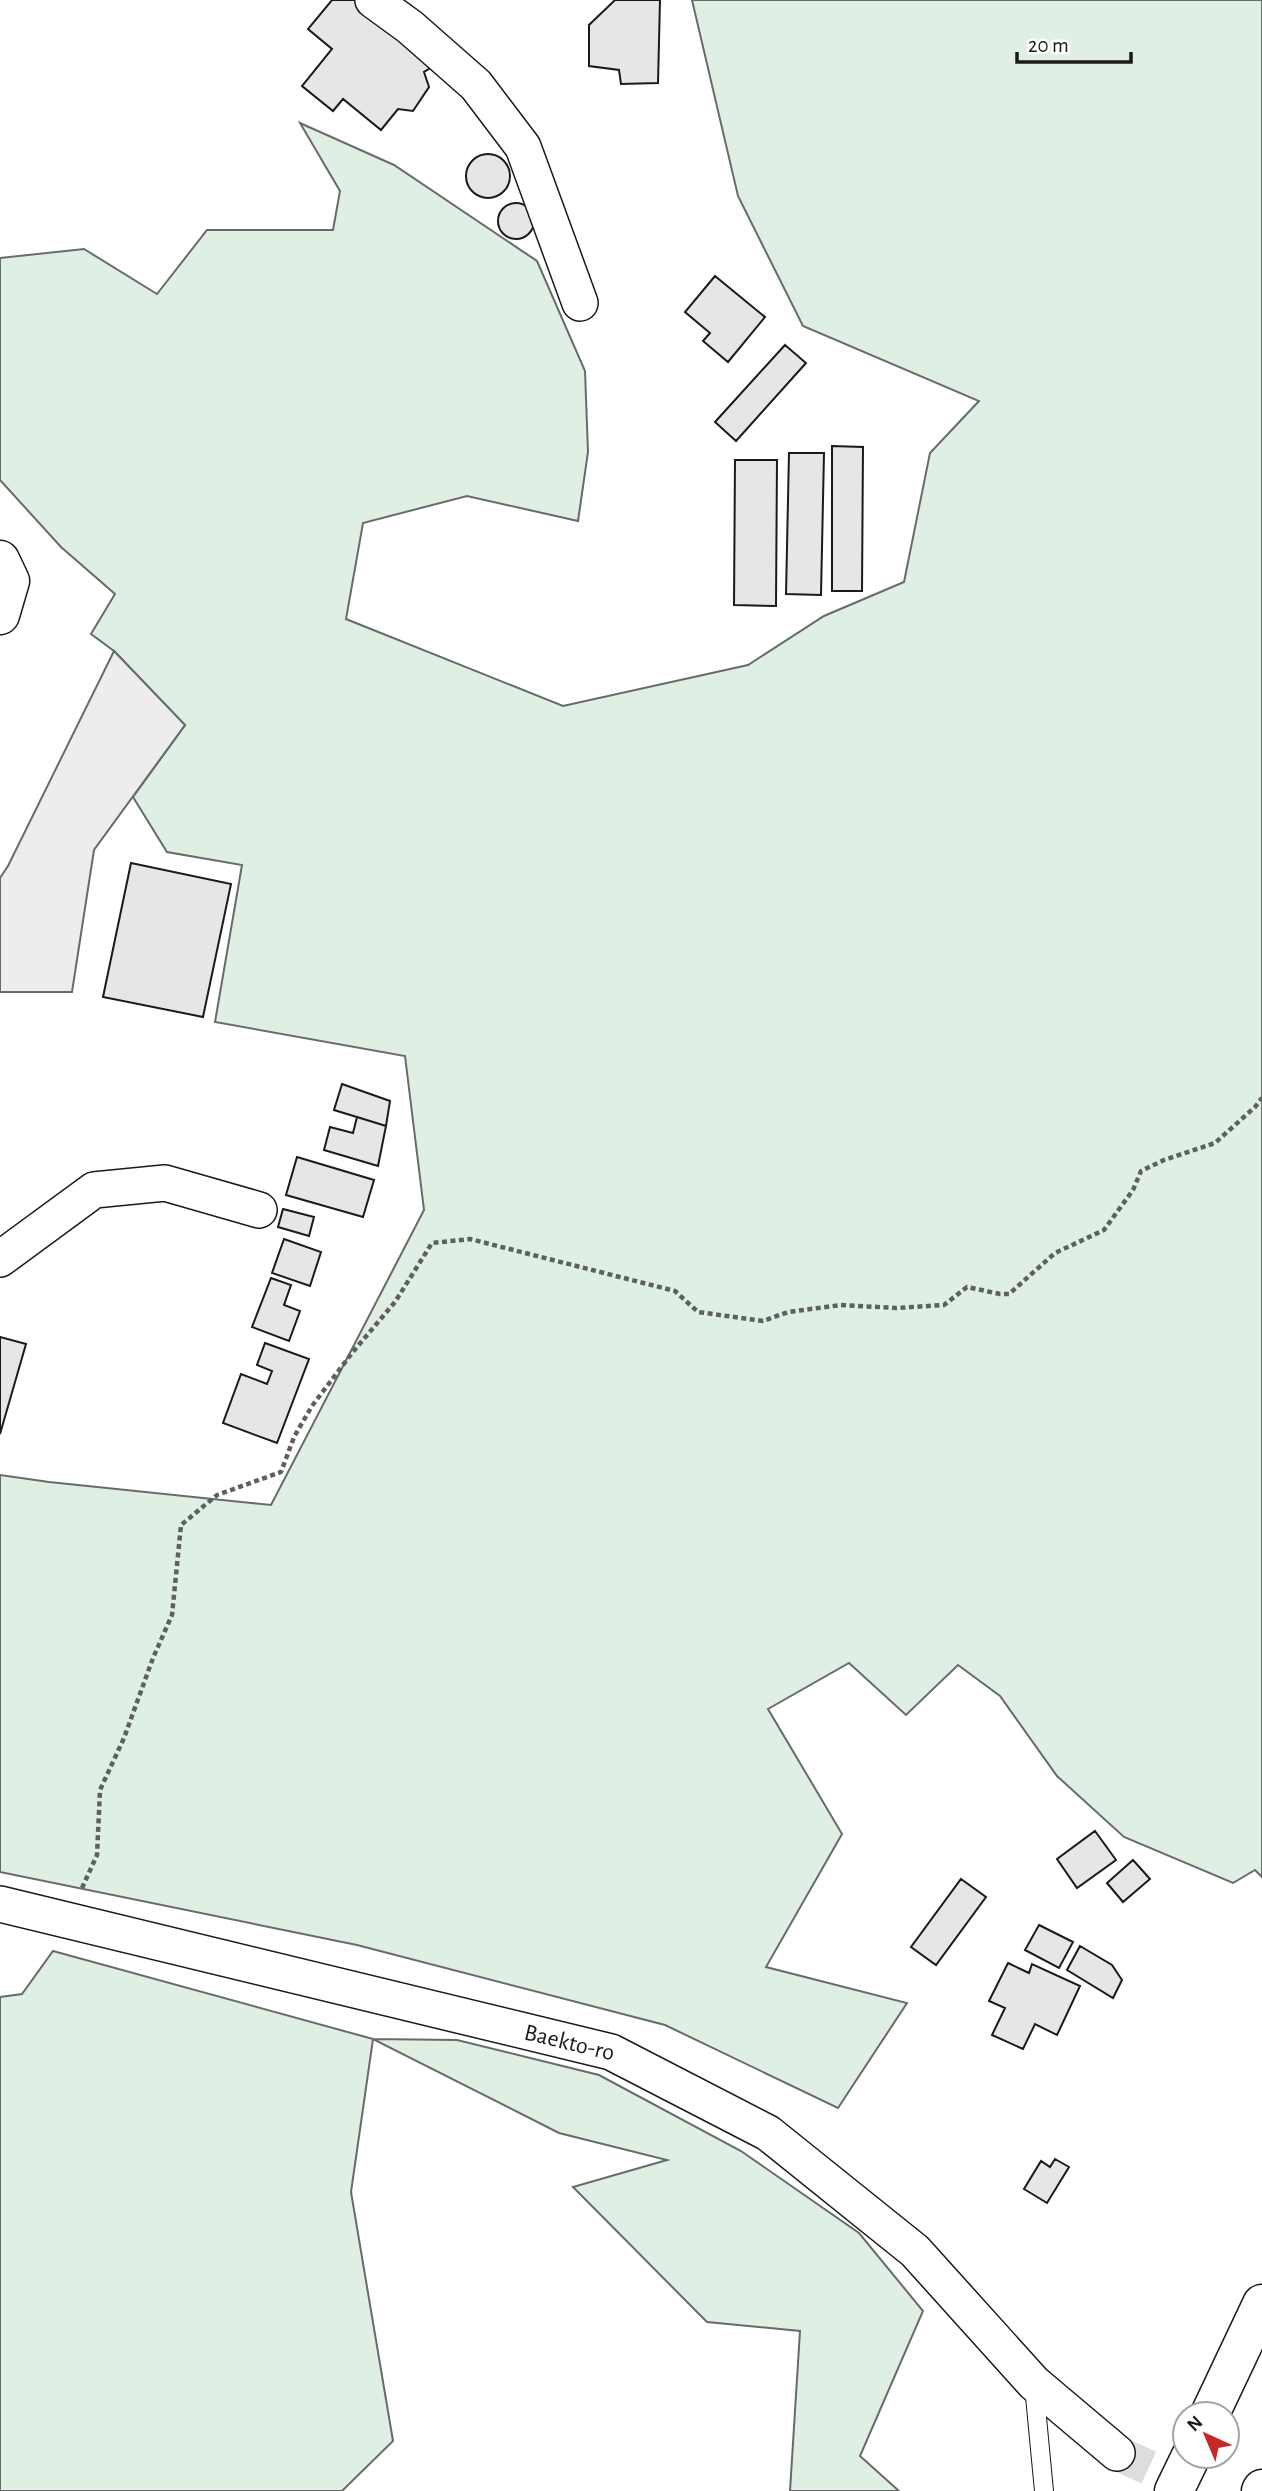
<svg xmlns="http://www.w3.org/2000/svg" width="1262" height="2491" viewBox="0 0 1262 2491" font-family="'Alegreya Sans',sans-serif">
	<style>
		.green { fill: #e0efe3; stroke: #6a6a6a; stroke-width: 2 }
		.parking { fill: #ededed; stroke: #6a6a6a; stroke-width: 2 }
		.building { fill: #e6e6e6; stroke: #1a1a1a; stroke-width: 2 }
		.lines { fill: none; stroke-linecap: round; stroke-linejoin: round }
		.minor-tunnel { stroke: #ddd; stroke-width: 35; stroke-dasharray: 35 18; stroke-linecap: butt }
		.service-casing { stroke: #1a1a1a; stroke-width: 20 }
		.minor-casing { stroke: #1a1a1a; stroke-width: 38 }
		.tertiary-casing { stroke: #1a1a1a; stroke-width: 41 }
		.trunk-casing { stroke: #1a1a1a; stroke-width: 41 }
		.path { stroke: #5f5f5f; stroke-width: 4.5; stroke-dasharray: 5 3.5; stroke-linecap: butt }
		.service { stroke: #fff; stroke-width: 18 }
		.minor { stroke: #fff; stroke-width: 35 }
		.tertiary { stroke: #fff; stroke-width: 38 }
		.trunk { stroke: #fff; stroke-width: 38 }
		.labels { text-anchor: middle; stroke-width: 5; stroke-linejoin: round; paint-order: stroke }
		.street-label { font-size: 24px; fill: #1a1a1a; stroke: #fff }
	</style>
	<rect width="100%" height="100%" fill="#fff"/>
	<path class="green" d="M692,0H1262V1877L1255,1870L1233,1883L1124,1837L1057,1776L1000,1696L958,1665L906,1715L849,1663L768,1709L842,1834L766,1967L907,2003L838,2108L665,2025L357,1945L0,1872V1475L49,1482L271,1505L424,1210L405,1056L215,1022L242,865L167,852L133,797L185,725L114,651L91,634L115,594L61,547L0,480V258L84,249L157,294L207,230H333L340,191L300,123L394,165L537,261L585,371L588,452L578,521L467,496L363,523L346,619L563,706L748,665L824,616L904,582L930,453L979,401L803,326L738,196Z
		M53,1951L373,2039L457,2040L599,2075L741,2151L859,2233L923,2311L860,2456L899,2491H790L800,2331L707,2322L573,2187L667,2160L559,2133L373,2039L351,2192L393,2441L342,2491H0V1997L22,1994Z"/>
	<path class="parking" d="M114,651L185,725L94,850L72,992H0V878L8,866Z"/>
	<path class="building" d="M332,0H359L437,64L424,72L429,87L413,111L398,109L381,130L343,99L333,111L302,86L332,49L308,29Z
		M615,0H660L658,83L621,84L619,70L589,66V25Z
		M466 176a22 22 0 1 1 44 0a22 22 0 1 1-44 0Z
		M498 221a18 18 0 1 1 36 0a18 18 0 1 1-36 0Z
		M715,276L765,317L728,362L703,341L710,333L685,312Z
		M785,345L806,363L736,441L715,422Z
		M832,446L863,447L862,591H832Z
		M789,453H824L821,595L786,594Z
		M735,460H777L776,606L734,605Z
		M131,863L231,884L203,1017L103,997Z
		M342,1084L390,1101L386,1126L334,1110Z
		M357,1117L386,1126L378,1166L324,1150L330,1127L353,1133Z
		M297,1157L374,1180L363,1217L286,1195Z
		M283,1209L314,1217L309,1236L278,1227Z
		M284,1239L321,1252L310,1286L272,1273Z
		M271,1278L291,1285L284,1305L300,1311L289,1341L252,1327Z
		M0,1337L26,1344L0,1434Z
		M265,1343L309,1359L277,1443L223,1423L241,1374L267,1384L272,1371L257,1365Z
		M1095,1831L1116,1860L1077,1888L1057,1859Z
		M1133,1860L1150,1879L1123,1902L1107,1883Z
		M961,1879L986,1897L936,1965L911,1947Z
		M1039,1925L1073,1942L1059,1968L1025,1950Z
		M1080,1946L1112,1965L1122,1980L1113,1998L1067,1970Z
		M1008,1963L1029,1973L1032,1964L1080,1986L1057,2035L1035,2024L1023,2049L992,2035L1005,2008L989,2001Z
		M1055,2159L1069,2167L1047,2203L1024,2189L1041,2161L1050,2167Z"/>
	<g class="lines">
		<path class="minor-tunnel" d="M1117,2453L1200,2491"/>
		<defs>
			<path id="service" d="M1034,2386L1044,2491"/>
			<g id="minor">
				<path d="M373,0L410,27L476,85L523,147L580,303"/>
				<path d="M0,1259L94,1190L165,1183L259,1210"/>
				<path id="s1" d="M0,1904L611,2052L768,2133L915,2251L1034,2383L1117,2453"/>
			</g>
			<path id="tertiary" d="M0,560L10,581L0,615"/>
			<path id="trunk" d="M1210,2414L1262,2304
				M1174,2491L1191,2456
				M1261,2491L1262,2489"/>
		</defs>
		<use href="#service" class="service-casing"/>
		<use href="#minor" class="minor-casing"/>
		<use href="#tertiary" class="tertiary-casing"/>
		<use href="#trunk" class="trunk-casing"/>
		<path class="path" d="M82,1888L97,1855L100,1790L124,1738L153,1658L172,1615L181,1525L217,1495L281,1472L294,1437L312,1406L352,1353L395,1302L432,1243L470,1239L675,1291L698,1312L763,1321L788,1312L841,1305L896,1308L944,1305L967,1287L1000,1294H1009L1055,1253L1104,1230L1133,1190L1141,1171L1164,1160L1215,1143L1255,1107L1262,1098"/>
		<use href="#service" class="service"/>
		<use href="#minor" class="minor"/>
		<use href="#tertiary" class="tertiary"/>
		<use href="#trunk" class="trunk"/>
	</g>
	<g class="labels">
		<g class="street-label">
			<text dy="8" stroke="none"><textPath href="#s1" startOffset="586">Baekto-ro</textPath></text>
		</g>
	</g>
	<g transform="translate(1206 2435) rotate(316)"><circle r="33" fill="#ffffff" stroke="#a3a3a3" stroke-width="2"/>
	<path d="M0-5L12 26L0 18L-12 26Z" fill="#c62828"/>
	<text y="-10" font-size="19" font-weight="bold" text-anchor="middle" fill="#1a1a1a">N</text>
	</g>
	<path d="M1017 52v10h114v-10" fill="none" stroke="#1a1a1a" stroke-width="3.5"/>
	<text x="1028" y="52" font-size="21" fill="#1a1a1a" stroke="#ffffff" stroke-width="5" paint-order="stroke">20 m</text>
</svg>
